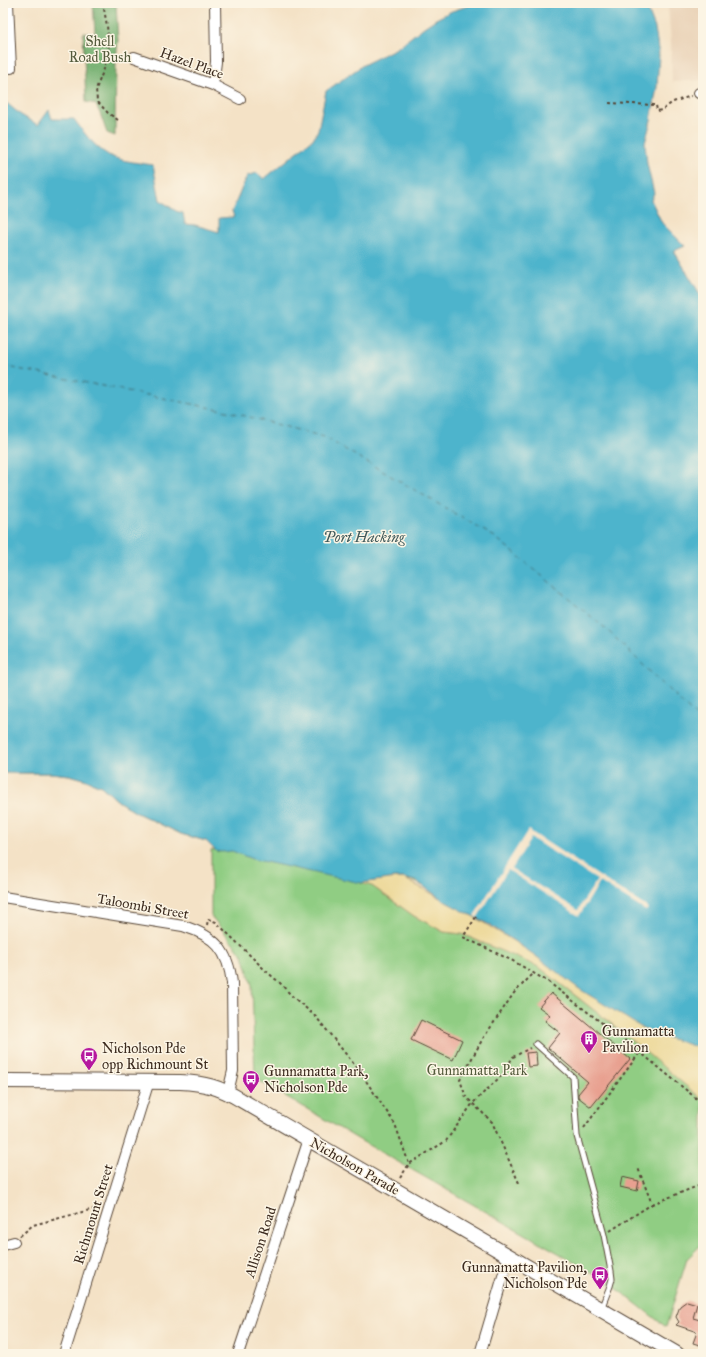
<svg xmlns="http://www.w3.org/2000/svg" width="706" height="1357" viewBox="0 0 706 1357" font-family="'IM FELL Great Primer',serif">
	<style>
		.built { fill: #ead3b8 }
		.green { fill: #90cd83; stroke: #667c50 }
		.forest { fill: #74b071; stroke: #586d48 }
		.sand { fill: #eeda9e; stroke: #94825e }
		.water { fill: #4db4cc; stroke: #446f75 }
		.pier { fill: #f4e2c6; fill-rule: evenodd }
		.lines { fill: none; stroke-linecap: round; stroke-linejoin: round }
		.ferry { stroke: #415a5b; stroke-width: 1; stroke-dasharray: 5 4; stroke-linecap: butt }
		.building { fill: #e8a090 }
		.lane-casing { stroke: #574637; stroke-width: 7 }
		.street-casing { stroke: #574637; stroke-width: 12 }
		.secondary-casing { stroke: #574637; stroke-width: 16 }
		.path { stroke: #574637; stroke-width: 2; stroke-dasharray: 3 3; stroke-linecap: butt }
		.lane { stroke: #fff; stroke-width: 5 }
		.street { stroke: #fff; stroke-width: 10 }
		.secondary { stroke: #fff; stroke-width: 14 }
		.labels { text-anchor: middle; stroke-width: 3; stroke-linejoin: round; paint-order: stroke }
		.park-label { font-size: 14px; fill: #545b3c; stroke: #fcf5e5 }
		.street-label { font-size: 14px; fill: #3b2a1e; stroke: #fcf5e5 }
		.poi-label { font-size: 14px; fill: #3b2a1e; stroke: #fcf5e5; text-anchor: start }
		.water-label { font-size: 15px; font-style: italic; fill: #415a5b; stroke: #fcf5e5 }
	</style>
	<rect width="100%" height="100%" fill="#fcf5e5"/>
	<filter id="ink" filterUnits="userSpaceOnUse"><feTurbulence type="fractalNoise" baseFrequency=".025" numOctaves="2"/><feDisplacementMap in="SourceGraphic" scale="8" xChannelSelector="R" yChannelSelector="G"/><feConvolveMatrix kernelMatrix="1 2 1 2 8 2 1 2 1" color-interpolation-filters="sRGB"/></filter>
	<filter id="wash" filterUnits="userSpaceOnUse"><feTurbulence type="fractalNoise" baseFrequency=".012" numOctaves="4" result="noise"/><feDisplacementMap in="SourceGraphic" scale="16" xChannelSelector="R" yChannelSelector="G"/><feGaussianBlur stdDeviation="0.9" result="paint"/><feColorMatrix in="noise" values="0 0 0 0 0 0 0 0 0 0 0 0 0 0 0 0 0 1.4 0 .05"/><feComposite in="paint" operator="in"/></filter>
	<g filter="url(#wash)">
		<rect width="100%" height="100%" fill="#f4e2c6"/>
		<path class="built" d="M666,3H703V80L672,82L671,43L668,6Z"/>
		<path class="green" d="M3,635L214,712L446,902C421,884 413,875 381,880C375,880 368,881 363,883L372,886L414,916L444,932L462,934L539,967L652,1056L703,1100V1246H700L687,1259L666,1327L616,1288L562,1255L356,1138L255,1078L252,985L243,955L211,916V850H215L206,841L181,834L135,812L118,801L101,786L84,779L70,775L51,773H3Z"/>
		<path class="forest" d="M93,3H116L118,41L116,60L115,136L107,133C103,123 101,113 95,104L86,102L83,33H95Z"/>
		<path class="sand" d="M403,878L466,912L528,950L589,995L703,1047V1100L617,1028L539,967L462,934L444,932L414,916L372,886L361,883L386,879Z"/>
		<path class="water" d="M477,3H645L655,28L659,55L657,87L651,120L645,143L647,164L654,193L651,200L662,223L685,246L674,251L703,299V1049L656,1034L639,1026L578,988L533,954L490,925L446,902L416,881L403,878H395L361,883L252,859L232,851L222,852L216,851L206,841L181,834L135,812L118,801L101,786L84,779L70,775L51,773H3V100L21,115L38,125L49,110L52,119H74C85,134 97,151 115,158C127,162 141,163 153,165L160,200L176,211L183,213L185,224L195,225L219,232V218L234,217L232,211L247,176L257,173L264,179L313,139L318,130L326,91L363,65L397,48L424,27L436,19L452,11Z"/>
		<path class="pier" d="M528,830L648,908L646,911L600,882L579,916L508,870L477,918L474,916ZM531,838L597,880L578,910L512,869Z"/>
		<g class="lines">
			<path class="ferry" d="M3,366L227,411L324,437L495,537L605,628L703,723"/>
		</g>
		<g id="blocks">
			<path class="building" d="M551,993L630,1059L591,1107L578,1097V1094L588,1082L548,1048L560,1033L545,1021L550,1015L539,1007Z
				M421,1020L462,1040L453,1060L411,1040Z
				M536,1052L537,1066L528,1067L526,1053Z
				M622,1177L639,1181L637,1191L620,1187Z
				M687,1301L697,1304L693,1318L700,1320L701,1318H703V1346L693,1343L697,1332L676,1325L679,1322L676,1317L680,1306Z"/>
		</g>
	</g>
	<g filter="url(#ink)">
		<use href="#blocks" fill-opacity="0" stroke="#574637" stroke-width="1"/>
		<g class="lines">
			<defs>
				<path id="lane" d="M536,1044L573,1077L577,1136L604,1235L611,1271L612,1279L610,1286L601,1309"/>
				<path id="street" d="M8,3L11,68
					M134,57L213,85L240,99
					M213,85L216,62L215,3
					M699,93L703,92
					M3,897L183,926C215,936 228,950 232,983L233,1071L228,1092
					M3,1245L14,1242
					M64,1354L149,1081
					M238,1354L309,1139
					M480,1354L509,1256"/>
				<path id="secondary" d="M3,1081L180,1082C204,1083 220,1087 241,1100L677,1354"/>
			</defs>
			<use href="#lane" class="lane-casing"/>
			<use href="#street" class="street-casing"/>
			<use href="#secondary" class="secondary-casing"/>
			<path class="path" d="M103,3L107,26L109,45L104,69L96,89L97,101L108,113L118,120
				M609,103L656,105L657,111L662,110L673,102L691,96
				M476,917L463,937L513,961L547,981L640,1052L703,1104
				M207,925L208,919L216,922L266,971L280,983L291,995L317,1018L349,1058L360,1072L395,1124L409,1164
				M584,1128L640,1052
				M400,1178L409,1164L446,1141L473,1103L501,1076L513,1057L530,1048
				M519,1183L492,1122L466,1097L460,1080L482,1040L514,993L534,973
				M652,1204L703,1184
				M610,1231L652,1204L638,1168
				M20,1236L33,1225L94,1209L100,1208"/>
			<use href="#lane" class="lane"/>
			<use href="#street" class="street"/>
			<use href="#secondary" class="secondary"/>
		</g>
	</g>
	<defs>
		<symbol id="building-pin" viewBox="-11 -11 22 30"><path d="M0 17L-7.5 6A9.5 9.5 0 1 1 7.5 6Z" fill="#b5179e" stroke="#fcf5e5"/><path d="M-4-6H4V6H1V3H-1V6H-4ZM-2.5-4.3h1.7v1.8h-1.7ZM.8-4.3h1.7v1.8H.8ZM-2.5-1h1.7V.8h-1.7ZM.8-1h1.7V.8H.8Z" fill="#fff"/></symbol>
		<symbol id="bus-pin" viewBox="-11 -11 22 30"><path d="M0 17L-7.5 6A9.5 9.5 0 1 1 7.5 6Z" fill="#b5179e" stroke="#fcf5e5"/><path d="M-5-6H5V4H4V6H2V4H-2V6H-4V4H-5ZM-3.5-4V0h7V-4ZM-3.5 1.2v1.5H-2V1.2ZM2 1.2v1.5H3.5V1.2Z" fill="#fff"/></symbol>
	</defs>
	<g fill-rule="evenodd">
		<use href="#building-pin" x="579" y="1029" width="20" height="27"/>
		<use href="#bus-pin" x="79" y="1046" width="20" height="27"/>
		<use href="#bus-pin" x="241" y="1069" width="20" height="27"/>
		<use href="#bus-pin" x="590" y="1265" width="20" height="27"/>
	</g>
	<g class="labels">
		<g class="park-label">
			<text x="100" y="46">Shell<tspan x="100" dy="16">Road Bush</tspan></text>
			<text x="477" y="1075">Gunnamatta Park</text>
		</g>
		<g class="street-label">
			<text transform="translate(192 63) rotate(20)" y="5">Hazel Place</text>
			<text transform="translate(143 906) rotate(10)" y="5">Taloombi Street</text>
			<text transform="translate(355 1166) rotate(30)" y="5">Nicholson Parade</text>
			<text transform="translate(93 1214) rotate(-73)" y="5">Richmount Street</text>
			<text transform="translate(260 1242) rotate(-72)" y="5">Allison Road</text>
		</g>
		<g class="poi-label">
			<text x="602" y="1036">Gunnamatta<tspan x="602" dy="16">Pavilion</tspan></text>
			<text x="102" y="1053">Nicholson Pde<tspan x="102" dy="16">opp Richmount St</tspan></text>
			<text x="264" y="1076">Gunnamatta Park,<tspan x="264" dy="16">Nicholson Pde</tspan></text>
			<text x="587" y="1272" text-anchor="end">Gunnamatta Pavilion,<tspan x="587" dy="16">Nicholson Pde</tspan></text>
		</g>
		<g class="water-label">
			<text x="364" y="542">Port Hacking</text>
		</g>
	</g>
	<rect width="706" height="1357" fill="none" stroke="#fcf5e5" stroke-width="16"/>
</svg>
